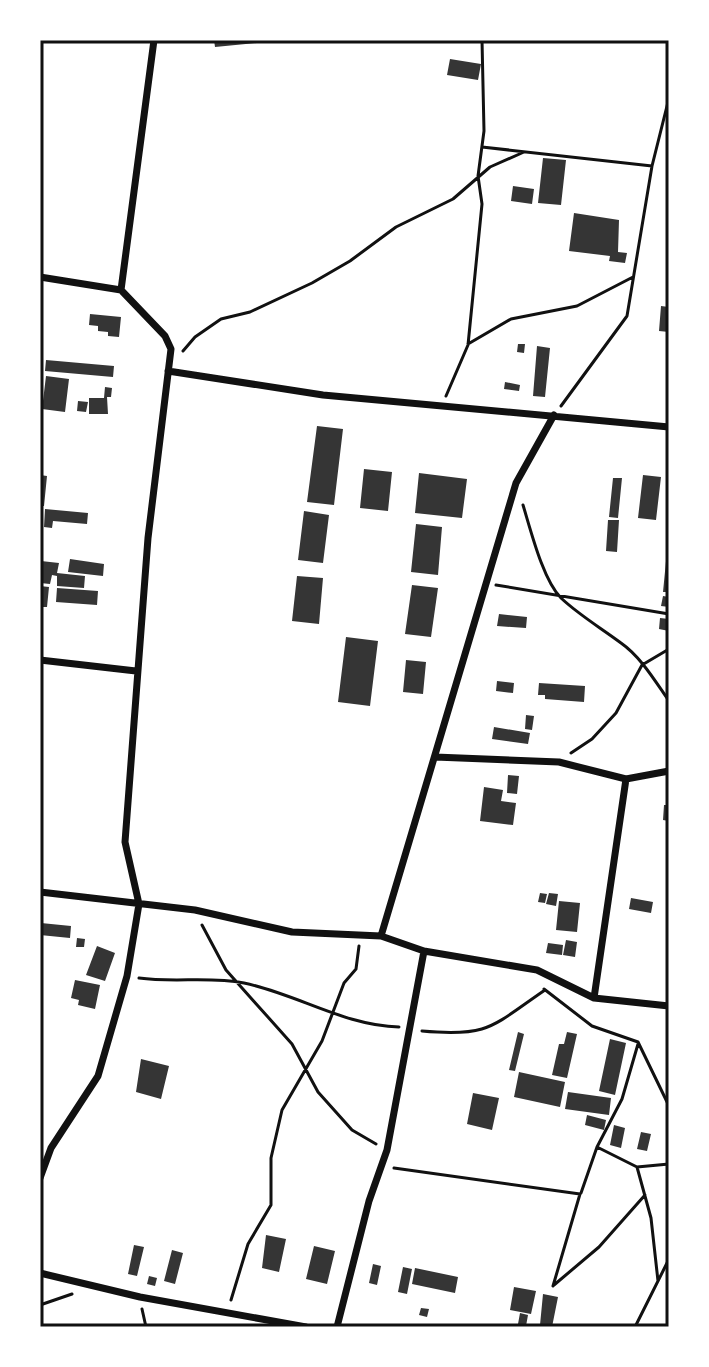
<svg xmlns="http://www.w3.org/2000/svg" width="709" height="1367" viewBox="0 0 709 1367" font-family="'PT Sans Narrow',sans-serif">
	<style>
		.building { fill: #353535 }
		.lines { fill: none; stroke-linecap: round; stroke-linejoin: round }
		.path { stroke: #111; stroke-width: 3 }
		.minor { stroke: #111; stroke-width: 7 }
		.neatline { fill: none; stroke: #111; stroke-width: 3 }
	</style>
	<rect width="100%" height="100%" fill="#fff"/>
	<path class="building" d="M214,40H257V43L215,47Z
		M450,59L481,64L478,80L447,75Z
		M543,158L566,160L561,205L538,203Z
		M513,186L534,189L532,204L511,201Z
		M574,213L619,220L618,252L627,253L625,263L609,261L610,256L569,251Z
		M661,306L669,307V332L659,331Z
		M90,314L121,317L119,337L108,336V332L98,331V326L89,325Z
		M518,344H525L524,353L517,352Z
		M537,346L550,348L545,397L533,396Z
		M46,360L114,366L113,377L45,371Z
		M46,376L69,379L65,412L42,409Z
		M505,382L520,385L519,391L504,389Z
		M105,387L112,388L111,397H107L108,414H89V398H104Z
		M78,401L88,402L86,412L77,411Z
		M317,426L343,429L334,505L307,502Z
		M364,469L392,472L388,511L360,508Z
		M419,473L467,479L462,518L415,513Z
		M40,475L47,476L44,506H40Z
		M643,475L661,477L656,520L638,518Z
		M613,478H622L618,518L609,517Z
		M45,509L88,513L87,524L53,521L52,528L44,527Z
		M304,511L329,515L323,563L298,560Z
		M608,520H619L617,552L606,551Z
		M416,524L442,527L438,575L411,572Z
		M667,551H669V592H663Z
		M70,559L104,564L103,576L68,572Z
		M41,561L59,563L57,573L85,576L84,588L57,586V576L52,575L50,584L40,583Z
		M297,576L323,578L319,624L292,621Z
		M412,585L438,588L431,637L405,634Z
		M40,586L49,587L47,607H40Z
		M57,588L98,591L97,605L56,602Z
		M663,596L669,597V607L661,606Z
		M499,614L527,617L526,628L497,626Z
		M660,618L669,619V631L659,629Z
		M346,637L378,641L370,706L338,702Z
		M406,660L426,662L423,694L403,692Z
		M497,681L514,683L513,693L496,691Z
		M539,683L585,686L584,702L545,699V695H538Z
		M526,715L534,716L532,730L525,729Z
		M494,727L530,733L528,744L492,739Z
		M508,775L519,776L517,794L507,793Z
		M484,787L503,790L501,801L516,803L513,825L480,821Z
		M664,805H669V821L663,820Z
		M540,893L547,894L545,903L538,902Z
		M549,893L558,894L556,906L546,904Z
		M631,898L653,902L651,913L629,909Z
		M559,901L580,903L577,932L556,930Z
		M41,923L71,926L70,938L40,935Z
		M77,938L85,939L84,947H76Z
		M566,940L577,942L575,957L563,955Z
		M548,943L563,945L562,955L546,953Z
		M97,946L115,953L105,981L86,975Z
		M75,980L100,985L95,1009L78,1005L79,1000L71,998Z
		M518,1032L524,1034L515,1071L509,1070Z
		M567,1032L577,1034L567,1078L552,1075L559,1044H564Z
		M610,1039L626,1043L615,1095L599,1091Z
		M141,1059L169,1066L161,1099L136,1092Z
		M519,1072L565,1082L560,1107L514,1097Z
		M568,1092L611,1098L609,1115L565,1109Z
		M473,1093L499,1098L492,1130L467,1124Z
		M587,1115L606,1120L604,1130L585,1125Z
		M614,1125L625,1128L621,1148L610,1145Z
		M641,1132L651,1134L647,1151L637,1149Z
		M266,1235L286,1239L279,1272L262,1268Z
		M134,1245L144,1247L137,1276L128,1274Z
		M314,1246L335,1251L327,1284L306,1279Z
		M172,1250L183,1253L175,1284L164,1281Z
		M373,1264L381,1266L377,1285L369,1283Z
		M403,1267L412,1269L407,1294L398,1292Z
		M415,1268L458,1277L455,1293L412,1284Z
		M149,1276L157,1278L155,1286L147,1284Z
		M514,1287L536,1291L531,1314L510,1310Z
		M543,1294L558,1297L552,1327L540,1325Z
		M421,1308L429,1309L427,1317L419,1315Z
		M520,1313L528,1315L526,1326L518,1324Z"/>
	<g class="lines">
		<path class="path" d="M482,147L652,166
			M468,344L511,319L577,306L633,277
			M183,351L195,337L221,319L250,312L312,283L350,261L396,227L453,199L490,167L524,152
			M446,396L468,345L482,204L478,176L484,131L482,40
			M561,406L627,316L652,166L669,98
			M523,505C531,531 543,580 561,598C579,615 601,628 621,643C641,657 655,681 669,701
			M496,585L669,614
			M571,753L592,739L616,713L642,665L669,649
			M202,925L226,970L292,1044L318,1092L352,1130L376,1144
			M139,978C175,983 209,976 244,983C297,994 345,1026 399,1027
			M544,989L592,1026L638,1042L669,1106
			M422,1031C489,1037 491,1027 545,990
			M638,1044L622,1099L597,1147L637,1167L669,1164
			M637,1167L651,1218L658,1281
			M394,1168L580,1194L553,1286
			M581,1193L597,1147
			M554,1285L599,1247L645,1195
			M231,1300L248,1244L271,1205V1158L282,1110L322,1041L344,983L356,969L359,946
			M40,1305L72,1294
			M142,1309L146,1327
			M635,1327L669,1259"/>
		<path class="minor" d="M40,277L121,290L165,336L171,349L148,538L125,842L139,904L127,976L98,1076L51,1148L40,1178
			M121,290L154,40
			M168,371L323,395L669,427
			M40,660L136,671
			M435,757L559,762L626,779L669,771
			M40,892L195,910L292,932L381,936L424,951L537,970L594,998L669,1006
			M381,936L516,483L554,415
			M594,998L626,779
			M40,1273L140,1297L306,1327
			M337,1327L369,1201L387,1150L424,951"/>
	</g>
	<rect width="709" height="1367" fill="none" stroke="#ffffff" stroke-width="84"/>
	<rect x="42" y="42" width="625" height="1283" class="neatline"/>
</svg>
